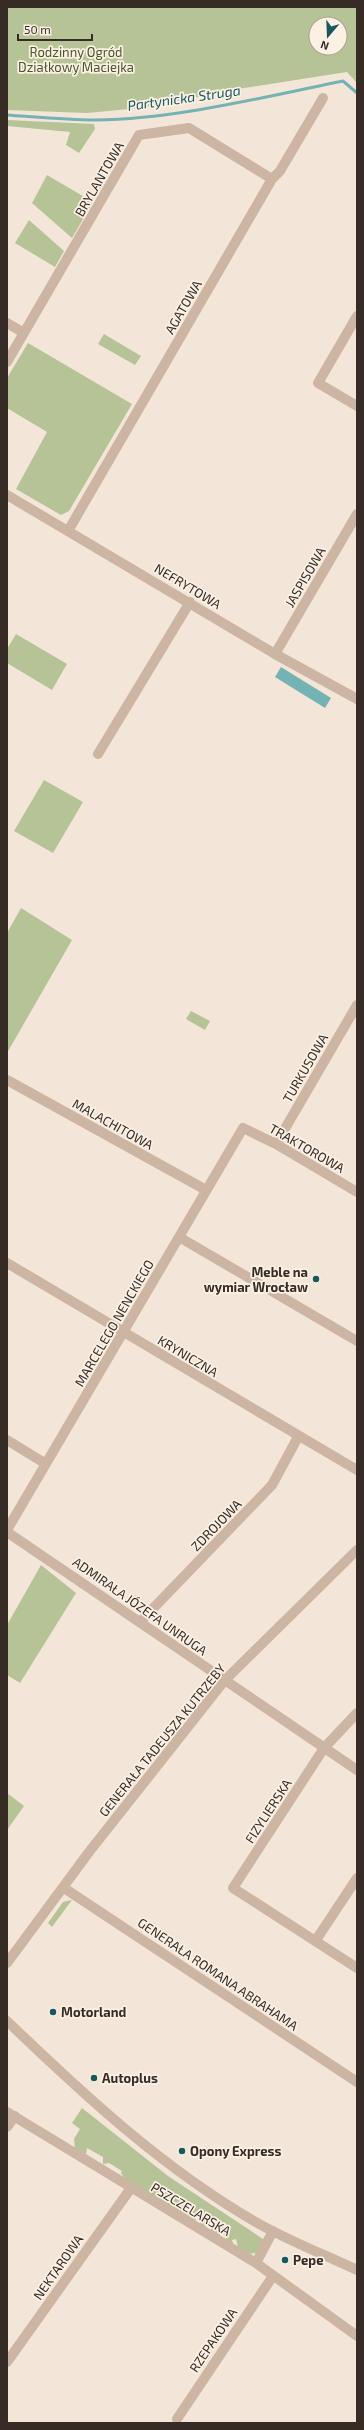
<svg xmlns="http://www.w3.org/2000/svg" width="364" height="2430" viewBox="0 0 364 2430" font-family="'Exo 2',sans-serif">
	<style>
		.green { fill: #b5c397; fill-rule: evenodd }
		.water { fill: #74b2b3 }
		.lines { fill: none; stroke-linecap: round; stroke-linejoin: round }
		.stream { stroke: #74b2b3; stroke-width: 3 }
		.minor { stroke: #ccb5a3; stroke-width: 10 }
		.poi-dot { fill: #18585c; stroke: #fbf0e4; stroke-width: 1.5 }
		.labels { text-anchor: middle; stroke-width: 3.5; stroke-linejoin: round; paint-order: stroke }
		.park-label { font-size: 13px; fill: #465727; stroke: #fbf0e4 }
		.street-label { font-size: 13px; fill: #372b26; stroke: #fbf0e4 }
		.poi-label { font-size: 13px; font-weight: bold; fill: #372b26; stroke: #fbf0e4; text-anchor: start }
		.water-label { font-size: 14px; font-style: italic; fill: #18585c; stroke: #fbf0e4 }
	</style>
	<rect width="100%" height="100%" fill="#f3e6d8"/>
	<path class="green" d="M7,7H357V83L347,72L244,88L140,108L87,113L7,110ZM316,24H340V48H316Z
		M7,120L94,124L95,129L79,153L66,145L70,132L7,126Z
		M47,175L93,202L72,238L32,203Z
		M29,220L64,251L55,267L15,243Z
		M104,334L141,356L135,365L98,344Z
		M28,343L132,404L69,511L61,515L16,489L47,432L7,408V378Z
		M16,634L67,664L52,690L7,663V649Z
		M44,780L83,802L53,853L14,831Z
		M21,908L72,940L7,1053V933Z
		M191,1011L210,1021L205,1030L186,1019Z
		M41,1565L76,1593L20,1683L7,1675V1625Z
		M7,1793L24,1806L7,1830Z
		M72,1900L52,1927L48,1923L63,1902Z
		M82,2108L168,2176L263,2239L257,2253L248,2254L238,2247L236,2239L232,2240L233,2243L227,2242L223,2232L220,2233V2236L212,2232L208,2222L204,2224L206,2227L201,2226L198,2216L195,2217L196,2221L125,2179L121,2173L122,2171L109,2163L103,2164V2157L87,2148L86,2154L75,2149L74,2139L80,2129L72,2123Z"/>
	<path class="water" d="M281,667L331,698L325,708L275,677Z"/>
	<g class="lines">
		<path class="stream" d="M7,115C36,117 66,120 95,120C176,119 264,97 343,81L357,93"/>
		<path class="minor" d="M357,316L318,383L357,406
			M7,323L24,333
			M7,362L139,135L189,128L272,179
			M7,495L275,654L357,699
			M68,531L272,179L280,171L323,98
			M275,654L357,514
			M98,754L190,602
			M7,1080L206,1190
			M276,1144L357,1005
			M179,1237L357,1341
			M7,1263L357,1470
			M7,1440L46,1464
			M7,1530L243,1128L276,1144L357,1192
			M7,1532L357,1770
			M140,1622L272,1485L298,1437
			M357,1713L324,1748L233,1888L357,1968
			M64,1888L357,2082
			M316,1940L357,1878
			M7,1963L89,1852L225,1680L357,1550
			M7,2021C85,2096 167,2172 261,2225C292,2242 325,2255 357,2270
			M7,2112L256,2263L357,2336
			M7,2127L15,2116
			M256,2263L273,2231
			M7,2362L131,2188
			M177,2419L273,2276"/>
	</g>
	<g class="poi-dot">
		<circle cx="316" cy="1279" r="4"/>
		<circle cx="53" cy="2012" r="4"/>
		<circle cx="94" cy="2078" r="4"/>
		<circle cx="182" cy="2151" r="4"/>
		<circle cx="285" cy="2260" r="4"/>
	</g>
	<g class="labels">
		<g class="park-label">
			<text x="76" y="57">Rodzinny Ogród<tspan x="76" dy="15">Działkowy Maciejka</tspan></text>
		</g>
		<g class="street-label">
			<text transform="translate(99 179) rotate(-60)" y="5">BRYLANTOWA</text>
			<text transform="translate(183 307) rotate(-60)" y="5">AGATOWA</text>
			<text transform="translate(305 577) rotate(-60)" y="5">JASPISOWA</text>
			<text transform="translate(188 586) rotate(31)" y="5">NEFRYTOWA</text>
			<text transform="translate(305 1068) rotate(-60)" y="5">TURKUSOWA</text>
			<text transform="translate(113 1124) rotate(29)" y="5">MALACHITOWA</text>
			<text transform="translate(307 1148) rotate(30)" y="5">TRAKTOROWA</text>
			<text transform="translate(114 1323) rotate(-60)" y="5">MARCELEGO NENCKIEGO</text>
			<text transform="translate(188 1356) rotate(31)" y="5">KRYNICZNA</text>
			<text transform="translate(216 1525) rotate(-46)" y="5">ZDROJOWA</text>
			<text transform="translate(140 1606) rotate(35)" y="5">ADMIRAŁA JÓZEFA UNRUGA</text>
			<text transform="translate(162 1740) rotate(-51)" y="5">GENERAŁA TADEUSZA KUTRZEBY</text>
			<text transform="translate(268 1811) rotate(-57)" y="5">FIZYLIERSKA</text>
			<text transform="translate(218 1974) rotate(34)" y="5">GENERAŁA ROMANA ABRAHAMA</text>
			<text transform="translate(191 2209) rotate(31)" y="5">PSZCZELARSKA</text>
			<text transform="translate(58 2267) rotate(-55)" y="5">NEKTAROWA</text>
			<text transform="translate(213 2340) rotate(-56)" y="5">RZEPAKOWA</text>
		</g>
		<g class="poi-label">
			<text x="308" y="1277" text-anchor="end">Meble na<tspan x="308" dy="15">wymiar Wrocław</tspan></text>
			<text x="61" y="2017">Motorland</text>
			<text x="102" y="2083">Autoplus</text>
			<text x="190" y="2156">Opony Express</text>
			<text x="293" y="2265">Pepe</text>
		</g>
		<g class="water-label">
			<text transform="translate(184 98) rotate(-8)" y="5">Partynicka Struga</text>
		</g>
	</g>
	<rect width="364" height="2430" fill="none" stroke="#372b26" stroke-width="16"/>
	<g transform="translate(328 36) rotate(199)"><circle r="19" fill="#fbf0e4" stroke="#ada198"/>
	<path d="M0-3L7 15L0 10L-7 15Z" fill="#18585c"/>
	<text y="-6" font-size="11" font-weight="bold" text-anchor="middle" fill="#372b26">N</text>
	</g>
	<path d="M18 34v6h74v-6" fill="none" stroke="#372b26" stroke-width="2"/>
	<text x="24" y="34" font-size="12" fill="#372b26" stroke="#fbf0e4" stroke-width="3" paint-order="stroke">50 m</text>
</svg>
